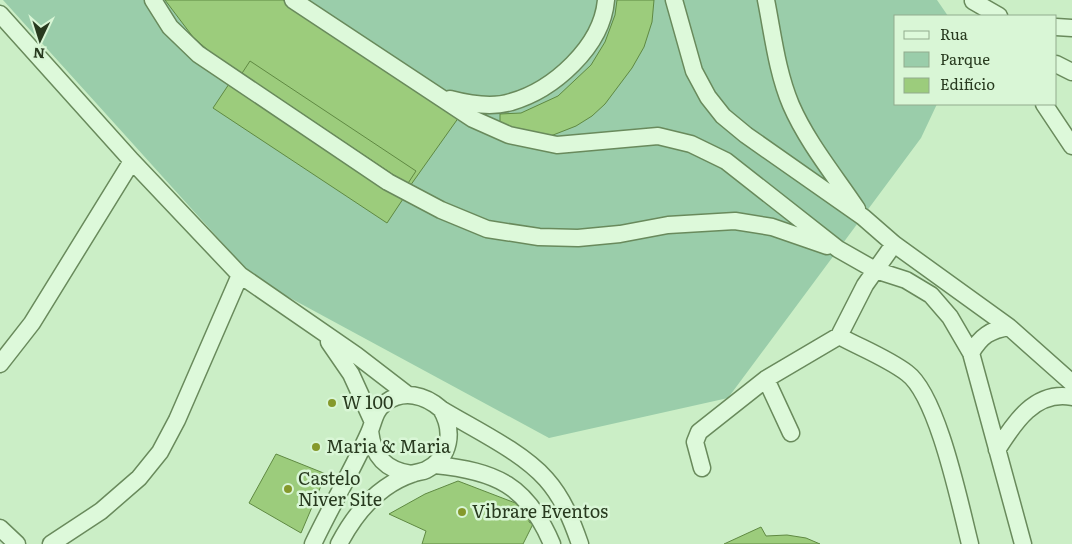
<svg xmlns="http://www.w3.org/2000/svg" width="1072" height="544" viewBox="0 0 1072 544" font-family="Literata,serif">
	<style>
		.green { fill: #9acdaa }
		.building { fill: #9ccc7c; stroke: #5f8942 }
		.lines { fill: none; stroke-linecap: round; stroke-linejoin: round }
		.minor-casing { stroke: #698a5c; stroke-width: 19 }
		.minor { stroke: #ddf9da; stroke-width: 16 }
		.poi-dot { fill: #85992c; stroke: #d9f6d6; stroke-width: 2 }
		.labels { text-anchor: middle; stroke-width: 5; stroke-linejoin: round; paint-order: stroke }
		.poi-label { font-size: 18px; fill: #283a1f; stroke: #d9f6d6; text-anchor: start }
	</style>
	<rect width="100%" height="100%" fill="#cbeec6"/>
	<path class="green" d="M3,0H937L948,16H896V104H937L921,138L728,398L549,438L255,279Z"/>
	<path class="building" d="M165,0H283L459,117L410,186L210,52L193,37Z
		M617,0H654L652,22L644,47L632,68L605,104L592,116L576,126L548,137L500,125V114L521,113L558,96L591,65L605,42L615,15Z
		M250,61L416,171L401,194L235,84Z
		M231,81L405,196L387,223L213,108Z
		M276,454L326,474L301,533L249,503Z
		M458,481L531,509L529,522L533,524L523,544H422L426,531L389,514L425,494Z
		M761,527L766,536L787,535L806,538L820,544H724Z"/>
	<g class="lines">
		<defs>
			<path id="minor" d="M153,0L170,27L198,54L388,182L441,210L487,229L539,237L578,238L620,234L668,225L735,221L772,227L827,246
				M293,0L473,119L509,135L557,145L658,136L691,144L726,161L838,249L875,270L906,280L931,295L950,317L971,353L1023,544
				M674,0L694,71L708,97L723,116L746,135L863,217L894,244L1009,327L1072,383
				M766,0C773,35 777,72 791,105C807,142 835,176 857,209
				M973,1L999,16
				M0,14L132,161L240,275L356,355L408,395
				M1056,27L1072,28
				M1056,64L1072,72
				M450,99C469,104 492,108 511,102C553,90 602,47 606,0
				M1044,104L1072,146
				M894,244L865,285L839,336C861,348 887,358 907,373C938,396 960,505 970,544
				M329,342L351,374L372,420
				M971,353C981,336 990,330 1009,327
				M0,364L32,323L132,161
				M766,379L791,433
				M370,431C373,457 386,470 411,474
				M997,450C1014,423 1035,390 1072,397
				M435,465C496,471 527,485 552,544
				M702,468L695,442L699,432L766,379L839,336
				M0,528L17,544
				M51,544L101,511L139,478L160,452L177,420L240,275
				M313,544C331,506 352,471 369,433C374,422 374,411 385,403C403,389 425,395 441,409C474,429 521,451 546,479C563,498 572,521 580,544
				M339,544C350,523 365,502 385,488C392,483 403,477 412,474C416,472 422,472 426,470C451,457 454,431 441,409"/>
		</defs>
		<use href="#minor" class="minor-casing"/>
		<use href="#minor" class="minor"/>
	</g>
	<g class="poi-dot">
		<circle cx="332" cy="403" r="5"/>
		<circle cx="316" cy="447" r="5"/>
		<circle cx="288" cy="489" r="5"/>
		<circle cx="462" cy="512" r="5"/>
	</g>
	<g class="labels">
		<g class="poi-label">
			<text x="342" y="409">W 100</text>
			<text x="326" y="453">Maria &amp; Maria</text>
			<text x="298" y="485">Castelo<tspan x="298" dy="21">Niver Site</tspan></text>
			<text x="472" y="518">Vibrare Eventos</text>
		</g>
	</g>
	<rect x="894" y="15" width="162" height="90" fill="#d9f6d6" stroke="#92ab8d"/>
	<rect x="904" y="31" width="25" height="8" fill="#ddf9da" stroke="#92ab8d"/>
	<text x="940" y="40" font-size="15" fill="#283a1f">Rua</text>
	<rect x="904" y="52" width="25" height="15" fill="#9acdaa" stroke="#92ab8d"/>
	<text x="940" y="65" font-size="15" fill="#283a1f">Parque</text>
	<rect x="904" y="78" width="25" height="15" fill="#9ccc7c" stroke="#92ab8d"/>
	<text x="940" y="90" font-size="15" fill="#283a1f">Edifício</text>
	<g transform="translate(40 40) rotate(184)" stroke="#d9f6d6" stroke-width="4" paint-order="stroke">
	<path d="M0-4L9 19L0 12L-9 19Z" fill="#283a1f"/>
	<text y="-8" font-size="14" font-weight="bold" text-anchor="middle" fill="#283a1f">N</text>
	</g>
</svg>
